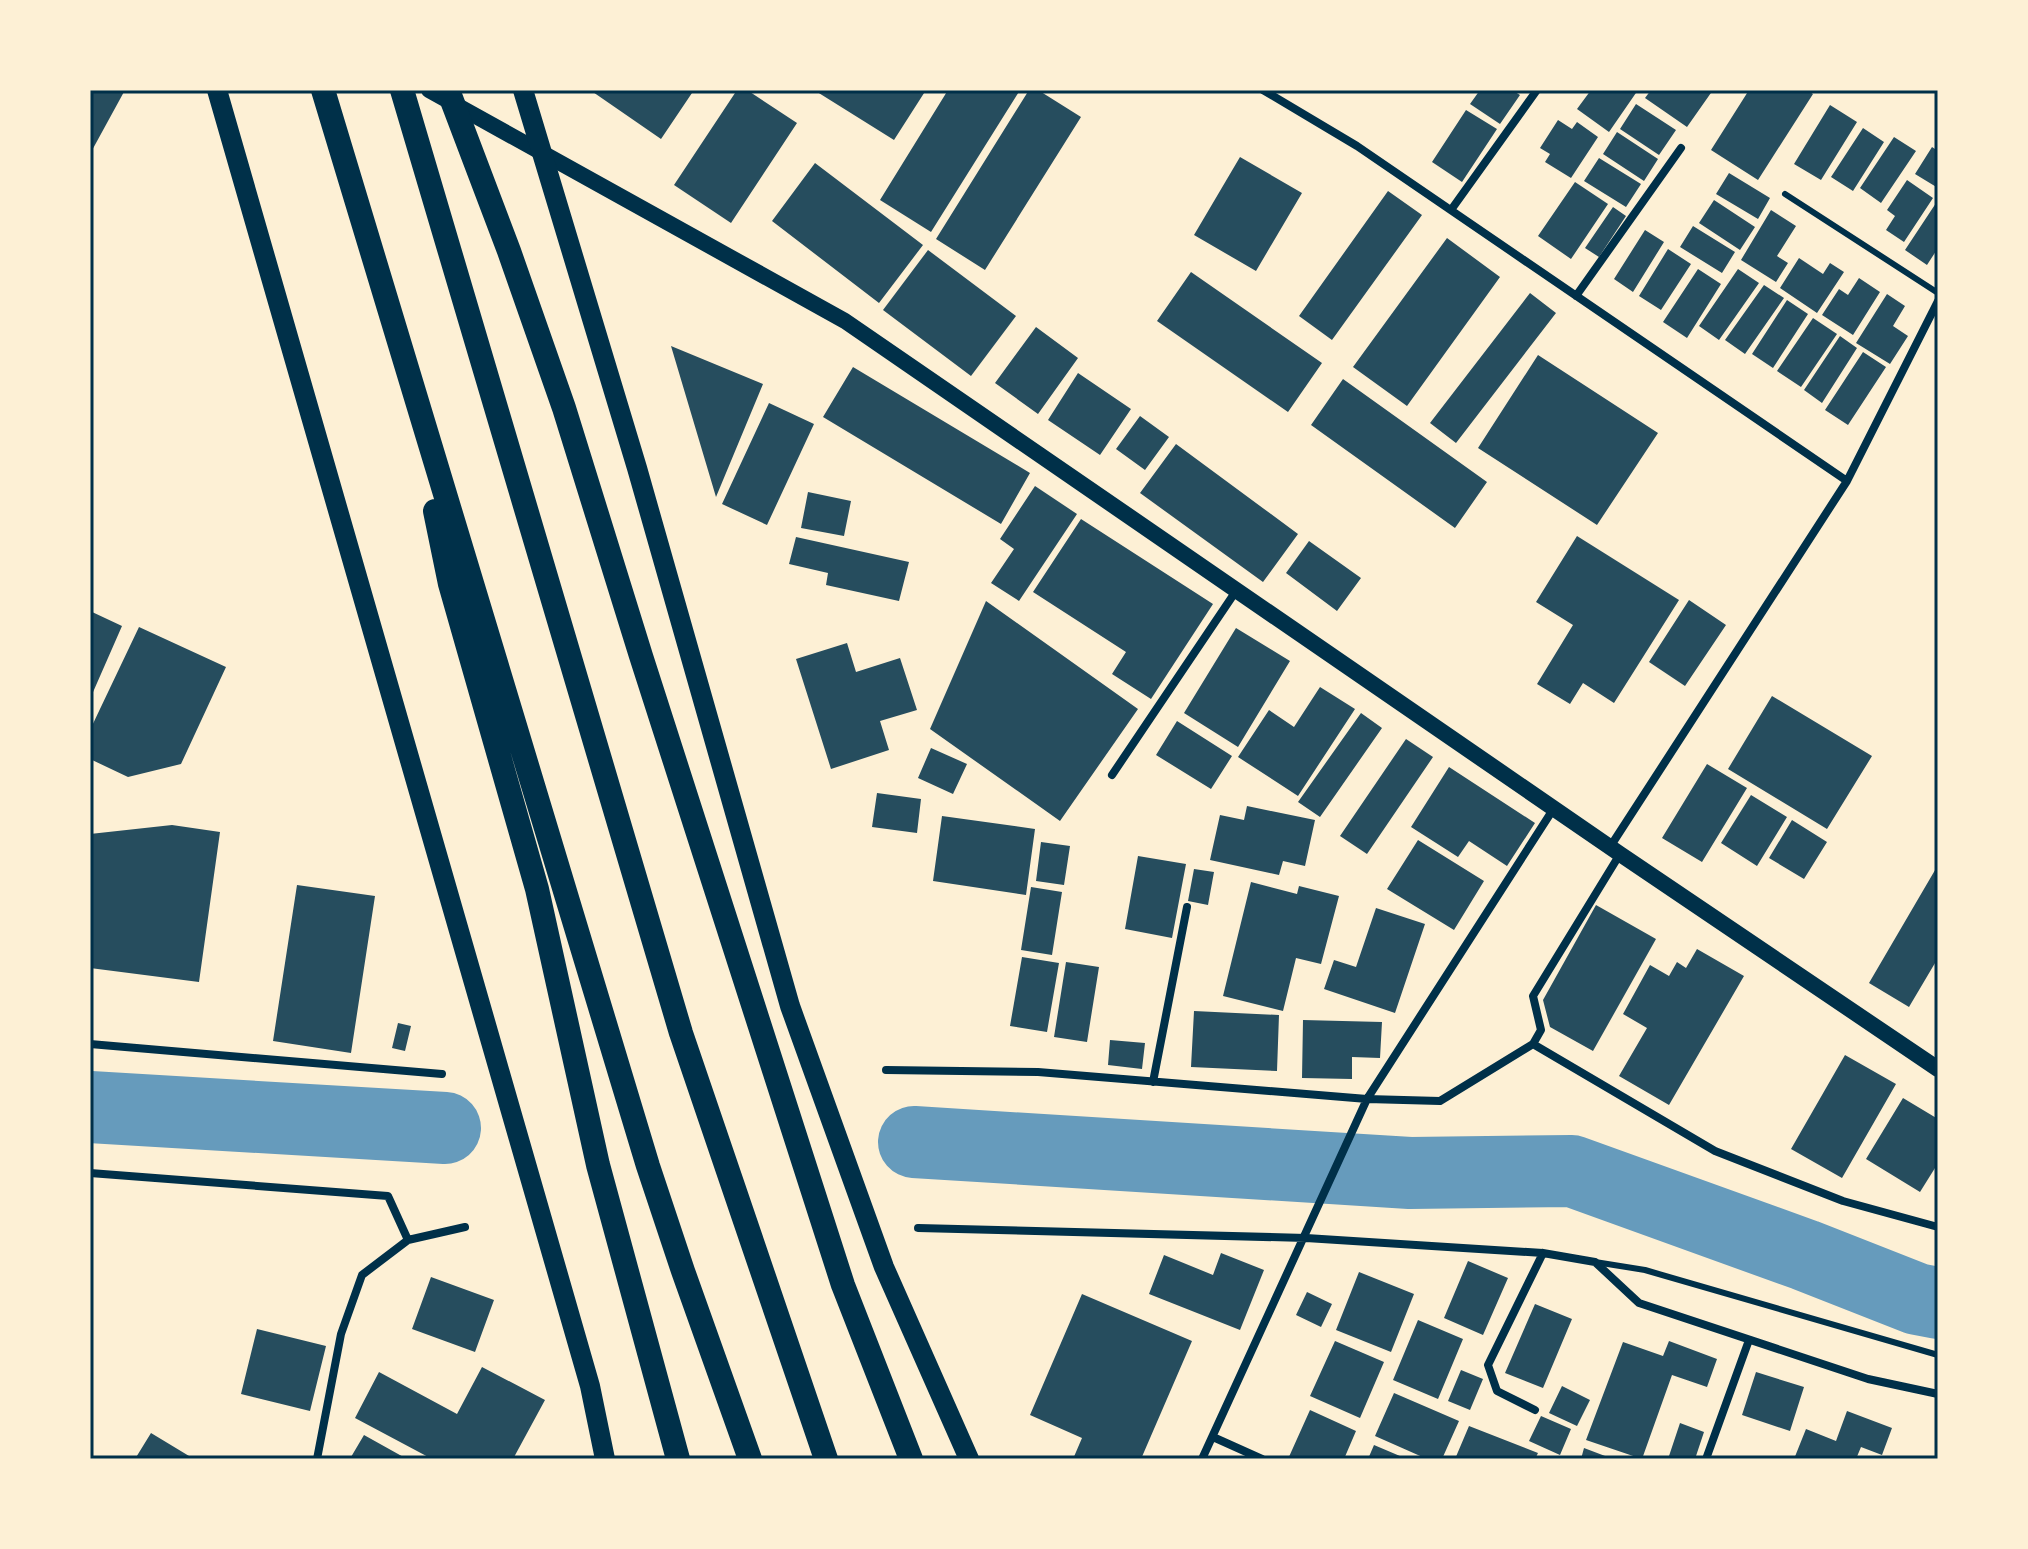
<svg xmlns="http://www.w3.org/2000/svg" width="2028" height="1549" viewBox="0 0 2028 1549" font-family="Barlow,sans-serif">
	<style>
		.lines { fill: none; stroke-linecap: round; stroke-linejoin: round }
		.river { stroke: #669bbc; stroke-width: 72 }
		.building { fill: #264d5e }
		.service { stroke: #003049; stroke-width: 6 }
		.minor { stroke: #003049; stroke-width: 8 }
		.secondary { stroke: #003049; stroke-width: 16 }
		.primary { stroke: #003049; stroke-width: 20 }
		.motorway { stroke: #003049; stroke-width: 24 }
		.neatline { fill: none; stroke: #003049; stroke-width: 3 }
	</style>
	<rect width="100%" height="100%" fill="#fdf0d5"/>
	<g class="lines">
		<path class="river" d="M90,1107L445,1128
			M914,1142L1410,1173L1572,1171L1805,1255L1917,1299L1938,1303"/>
	</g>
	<path class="building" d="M90,90H125L90,154Z
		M590,90H694L661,139Z
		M737,90H747L797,123L731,223L674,185Z
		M814,90H926L894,140Z
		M948,90H1020L931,232L880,200Z
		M1029,90H1038L1081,117L985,270L936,239Z
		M1480,90H1512L1520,95L1500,124L1470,104Z
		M1591,90H1638L1609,132L1577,109Z
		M1651,90H1713L1687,127L1645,98Z
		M1749,90H1807L1813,94L1758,180L1711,150Z
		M1636,104L1676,130L1659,155L1620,129Z
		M1830,105L1857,122L1821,180L1794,164Z
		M1466,110L1497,129L1462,182L1432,162Z
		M1558,120L1572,129L1577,122L1598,137L1571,178L1545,162L1550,154L1540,148Z
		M1863,128L1884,142L1853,191L1831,177Z
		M1617,132L1658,159L1644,181L1603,154Z
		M1894,137L1916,151L1881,203L1860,188Z
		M1932,147L1938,151V188L1915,174Z
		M1240,157L1302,193L1256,271L1194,235Z
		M1599,158L1641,184L1626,207L1584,181Z
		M815,163L923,245L879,303L772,221Z
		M1729,173L1770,198L1758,219L1716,194Z
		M1907,180L1933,198L1904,242L1886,230L1895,216L1887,210Z
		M1575,182L1608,204L1571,259L1538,236Z
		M1388,191L1422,215L1332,340L1299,316Z
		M1714,200L1755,227L1740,250L1699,223Z
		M1938,200V248L1927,265L1905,250Z
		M1613,207L1626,216L1599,257L1585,248Z
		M1771,210L1796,226L1777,256L1788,263L1776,282L1741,260Z
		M1693,226L1735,252L1722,273L1680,247Z
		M1645,230L1664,242L1633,292L1614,279Z
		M1447,238L1500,277L1407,406L1353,367Z
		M1668,249L1691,264L1661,310L1639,296Z
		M928,250L1016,316L971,376L883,310Z
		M1799,258L1823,274L1830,263L1844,272L1817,313L1780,288Z
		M1698,269L1721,284L1687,338L1663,322Z
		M1738,269L1759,283L1719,340L1699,326Z
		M1191,272L1322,363L1288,412L1157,321Z
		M1859,278L1880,292L1853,335L1822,315L1839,289L1848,295Z
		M1764,285L1784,298L1745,354L1725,340Z
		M1530,293L1556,313L1456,443L1430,423Z
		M1887,294L1905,306L1893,326L1908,336L1890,364L1856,343Z
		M1787,300L1808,314L1773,368L1752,354Z
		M1813,318L1837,334L1801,387L1777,371Z
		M1036,327L1078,358L1038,414L995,383Z
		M1840,336L1857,348L1822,403L1804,390Z
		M671,346L763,384L716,497Z
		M1863,352L1886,367L1848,425L1825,410Z
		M1538,355L1658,433L1597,525L1478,448Z
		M853,367L1030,473L1001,524L823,417Z
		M1078,373L1131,409L1100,455L1048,420Z
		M1343,379L1487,482L1455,528L1311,425Z
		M769,403L814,424L767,525L722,504Z
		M1140,416L1169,437L1145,470L1116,449Z
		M1176,444L1298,534L1263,582L1140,493Z
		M1035,486L1077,514L1019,601L991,583L1014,549L1000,539Z
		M808,492L851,501L844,536L801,528Z
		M1081,519L1213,604L1151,699L1112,674L1126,652L1033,592Z
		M1577,536L1679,600L1614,703L1583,683L1570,704L1537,684L1573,625L1536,602Z
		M796,537L909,562L899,601L826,585L828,573L789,564Z
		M1309,541L1361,578L1337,611L1286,573Z
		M1689,600L1726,625L1685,686L1649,662Z
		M986,601L1138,709L1060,821L930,729Z
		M90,611L122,626L90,699Z
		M139,627L226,667L181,764L128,777L90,759V730Z
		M1236,628L1290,661L1238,747L1184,713Z
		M847,643L856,672L900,658L917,710L880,721L889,750L831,769L796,659Z
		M1320,687L1355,709L1298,796L1238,757L1269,710L1294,727Z
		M1772,696L1872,756L1827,829L1728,769Z
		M1361,713L1382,728L1320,817L1298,802Z
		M1177,721L1232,756L1211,789L1156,755Z
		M1406,739L1433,757L1367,854L1340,836Z
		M931,748L967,764L953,794L918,778Z
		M1707,764L1747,788L1702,862L1662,838Z
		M1449,767L1535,823L1507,866L1469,841L1458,857L1411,827Z
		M877,793L921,799L917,833L872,827Z
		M1751,795L1787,817L1757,866L1721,843Z
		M1247,806L1315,820L1305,866L1283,861L1279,875L1210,860L1220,815L1244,820Z
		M942,816L1035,829L1026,895L933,881Z
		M1792,820L1827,842L1804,879L1769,858Z
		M172,825L220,832L199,982L90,968V834Z
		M1418,840L1484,881L1454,930L1387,889Z
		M1041,842L1070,846L1064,885L1036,881Z
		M1138,856L1186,864L1172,938L1125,929Z
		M1938,865V958L1909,1007L1869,983Z
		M1194,869L1214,872L1208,905L1188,901Z
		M1251,882L1297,894L1299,886L1339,896L1321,964L1296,958L1283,1011L1223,996Z
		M297,885L375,896L351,1053L273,1041Z
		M1031,887L1062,892L1052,955L1021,950Z
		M1596,905L1656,939L1593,1051L1550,1027L1543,1000Z
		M1376,908L1425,924L1395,1013L1324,989L1334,960L1356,967Z
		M1697,949L1744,976L1669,1105L1619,1076L1647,1028L1623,1014L1650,965L1669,976L1677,962L1686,968Z
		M1022,957L1059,963L1047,1032L1010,1026Z
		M1066,962L1099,967L1087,1042L1054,1037Z
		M1194,1011L1279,1015L1277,1071L1191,1067Z
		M1303,1020L1382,1022L1380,1058L1352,1057V1079L1302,1078Z
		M398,1023L411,1026L405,1051L392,1048Z
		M1110,1040L1145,1043L1142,1069L1108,1065Z
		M1845,1055L1896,1084L1842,1178L1791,1149Z
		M1903,1098L1938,1119V1170L1935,1168L1920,1192L1866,1159Z
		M1221,1253L1264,1270L1240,1330L1149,1294L1164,1255L1213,1275Z
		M1468,1261L1508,1278L1483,1335L1444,1318Z
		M1359,1272L1414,1294L1391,1352L1336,1330Z
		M431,1277L494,1300L475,1352L412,1329Z
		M1307,1292L1332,1304L1321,1327L1296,1315Z
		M1082,1294L1192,1341L1141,1459H1073L1082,1438L1030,1415Z
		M1535,1304L1572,1319L1543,1388L1505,1373Z
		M1418,1320L1463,1339L1438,1399L1393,1380Z
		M257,1329L326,1346L310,1411L241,1394Z
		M1335,1341L1384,1362L1360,1418L1310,1396Z
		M1669,1341L1717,1359L1707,1387L1672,1375L1642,1459L1586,1440L1623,1342L1663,1356Z
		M482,1367L545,1400L513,1459H432L355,1418L379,1372L457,1414Z
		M1461,1370L1483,1379L1470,1410L1448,1401Z
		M1756,1372L1804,1387L1790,1431L1742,1415Z
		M1562,1386L1590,1400L1577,1426L1549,1413Z
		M1394,1393L1459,1421L1442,1459H1427L1375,1436Z
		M1310,1410L1356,1431L1344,1459H1288Z
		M1847,1411L1892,1428L1882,1455L1861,1447L1856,1459H1794L1806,1429L1836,1441Z
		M1541,1416L1571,1429L1560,1455L1529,1441Z
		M1680,1423L1704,1432L1695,1459H1668Z
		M1469,1426L1538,1453L1535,1459H1455Z
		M151,1433L194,1459H135Z
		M364,1435L407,1459L351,1457Z
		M1374,1445L1407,1459H1368Z
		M1584,1448L1613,1459H1581Z"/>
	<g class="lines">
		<path class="service" d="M1785,194L1938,293
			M1595,1262L1645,1270L1938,1355"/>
		<path class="minor" d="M1263,90L1357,146L1847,481
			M1451,210L1537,90
			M1576,296L1681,148
			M1112,775L1236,591
			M1610,847L1847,481L1938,301
			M90,1044L442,1074
			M1533,1044L1715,1151L1843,1201L1938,1227
			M886,1070L1038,1072L1367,1099L1440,1101L1533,1044L1541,1030L1533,996L1620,854
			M1153,1082L1187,907
			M90,1173L388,1196L408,1240
			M918,1228L1306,1238L1543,1253L1595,1262L1639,1303L1868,1379L1938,1394
			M1535,1410L1497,1391L1488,1365L1543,1253
			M1213,1437L1262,1459
			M317,1459L341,1334L362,1275L408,1240L465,1227
			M1202,1459L1367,1099L1554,808
			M1706,1459L1749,1340"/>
		<path class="secondary" d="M429,90L845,321L1620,854L1938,1069"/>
		<path class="primary" d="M217,90L590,1386L605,1459
			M523,90L637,468L790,1006L884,1267L969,1459"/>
		<path class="motorway" d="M323,90L648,1166L683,1271L750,1459
			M402,90L681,1033L826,1459
			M448,90L509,251L564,408L641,656L843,1285L911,1459
			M435,511L450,584L537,889L598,1165L678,1459"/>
	</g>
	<rect width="2028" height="1549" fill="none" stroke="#fdf0d5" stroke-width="184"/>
	<rect x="92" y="92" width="1844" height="1365" class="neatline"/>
</svg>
